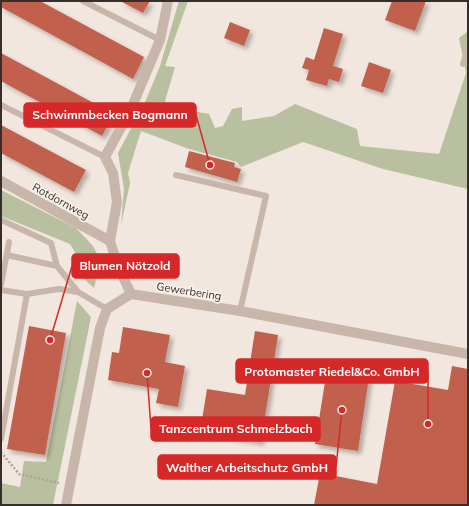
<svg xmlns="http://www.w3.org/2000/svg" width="469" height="506" viewBox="0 0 469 506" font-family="Mulish,sans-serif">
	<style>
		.green { fill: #b8c09f }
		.building { fill: #c0604e; filter: url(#shadow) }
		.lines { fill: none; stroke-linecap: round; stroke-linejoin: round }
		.path { stroke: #b5a095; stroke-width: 2.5; stroke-dasharray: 2 2; stroke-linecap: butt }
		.lane { stroke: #c9b6ab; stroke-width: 6 }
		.street { stroke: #c9b6ab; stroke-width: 10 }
		.labels { text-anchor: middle; stroke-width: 3.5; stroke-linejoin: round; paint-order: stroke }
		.street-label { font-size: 11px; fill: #372d2a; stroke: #f9f1eb }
		.leader { fill: none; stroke: #d62828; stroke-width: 1.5 }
		.callout-dot { fill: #d62828; stroke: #f9f1eb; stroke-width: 1.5 }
		.callout { fill: #d62828; stroke: #d62828; stroke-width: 1.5 }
		.callout-label { font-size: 12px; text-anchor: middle; font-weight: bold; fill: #fff }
	</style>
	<defs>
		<filter id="shadow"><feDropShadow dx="3.5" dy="3.5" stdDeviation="2" flood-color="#0004"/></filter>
	</defs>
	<rect width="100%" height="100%" fill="#f2e7de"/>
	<path class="green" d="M179,1H188L165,66L175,67L165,101L170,107L209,114L215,128L223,126L232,109L242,107V121L274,116L295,104L357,129L360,146L439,154L466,73L459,38L468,31V189L383,169L303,142L241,167L237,162L189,149L141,131L128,173L130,183L121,225L124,189L118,153L146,100L160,66Z
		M1,190L76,228L93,246L101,261L94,288L83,278L81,262L70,244L1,216Z
		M77,301L91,317L53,505H1V483L20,487L24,461L46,462Z"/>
	<path class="building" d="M1,1H40L144,57L133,79L1,7Z
		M120,1H150L143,13Z
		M392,1H426L415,31L385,20Z
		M230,22L250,30L244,46L224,38Z
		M324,28L343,34L333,66L343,69L339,82L329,79L327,86L306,80L309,70L302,68L306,57L314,60Z
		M1,53L114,114L102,136L1,81Z
		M369,62L391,70L383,93L361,86Z
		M1,125L86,170L74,192L1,153Z
		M189,151L235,163L234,167L241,169L237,182L185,167Z
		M29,326L66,333L45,455L7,449Z
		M123,327L170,335L165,362L185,366L178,407L156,403L159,389L108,380L112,352L119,353Z
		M255,331L278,335L261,442L200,432L207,389L245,395Z
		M452,366L468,369V505H314L320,473L377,484L395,381L448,390Z
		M327,370L369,377L358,451L315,444Z"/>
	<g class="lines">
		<path class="path" d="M1,452L19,474L59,483"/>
		<path class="lane" d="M83,1L160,40
			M463,64L468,49
			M1,105L105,157
			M176,175L266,196L240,311
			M1,220L51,243L57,266
			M7,255L57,266L78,292
			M1,285L9,242
			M1,290L27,294L59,289L78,292L107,309
			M1,439L27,294"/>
		<path class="street" d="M1,181L110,241
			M131,294L118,266L110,241L117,202L113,173L105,157L131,109L160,40L168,1
			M66,505L100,328L107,309L131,294L240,311L468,354"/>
	</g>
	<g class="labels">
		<g class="street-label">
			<text transform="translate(61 201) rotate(29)" y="4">Rotdornweg</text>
			<text transform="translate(189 291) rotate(9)" y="4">Gewerbering</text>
		</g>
	</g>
	<path class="leader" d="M210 165L196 115M50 340L72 266M428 424L428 371M147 373L151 429M342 410L336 467"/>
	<g class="callout-dot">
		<circle cx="210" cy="165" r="4"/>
		<circle cx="50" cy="340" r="4"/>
		<circle cx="428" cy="424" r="4"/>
		<circle cx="147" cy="373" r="4"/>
		<circle cx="342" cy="410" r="4"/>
	</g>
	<g class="callout">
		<rect x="24" y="103" width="172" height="24" rx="4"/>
		<rect x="72" y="254" width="107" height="24" rx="4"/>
		<rect x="236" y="359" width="192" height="24" rx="4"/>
		<rect x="151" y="417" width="169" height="24" rx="4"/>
		<rect x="158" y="455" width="178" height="24" rx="4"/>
	</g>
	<g class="callout-label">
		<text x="110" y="119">Schwimmbecken Bogmann</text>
		<text x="125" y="270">Blumen Nötzold</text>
		<text x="332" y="376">Protomaster Riedel&amp;Co. GmbH</text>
		<text x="236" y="433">Tanzcentrum Schmelzbach</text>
		<text x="247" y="472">Walther Arbeitschutz GmbH</text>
	</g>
	<rect width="469" height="506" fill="none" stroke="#372d2a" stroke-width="4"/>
</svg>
